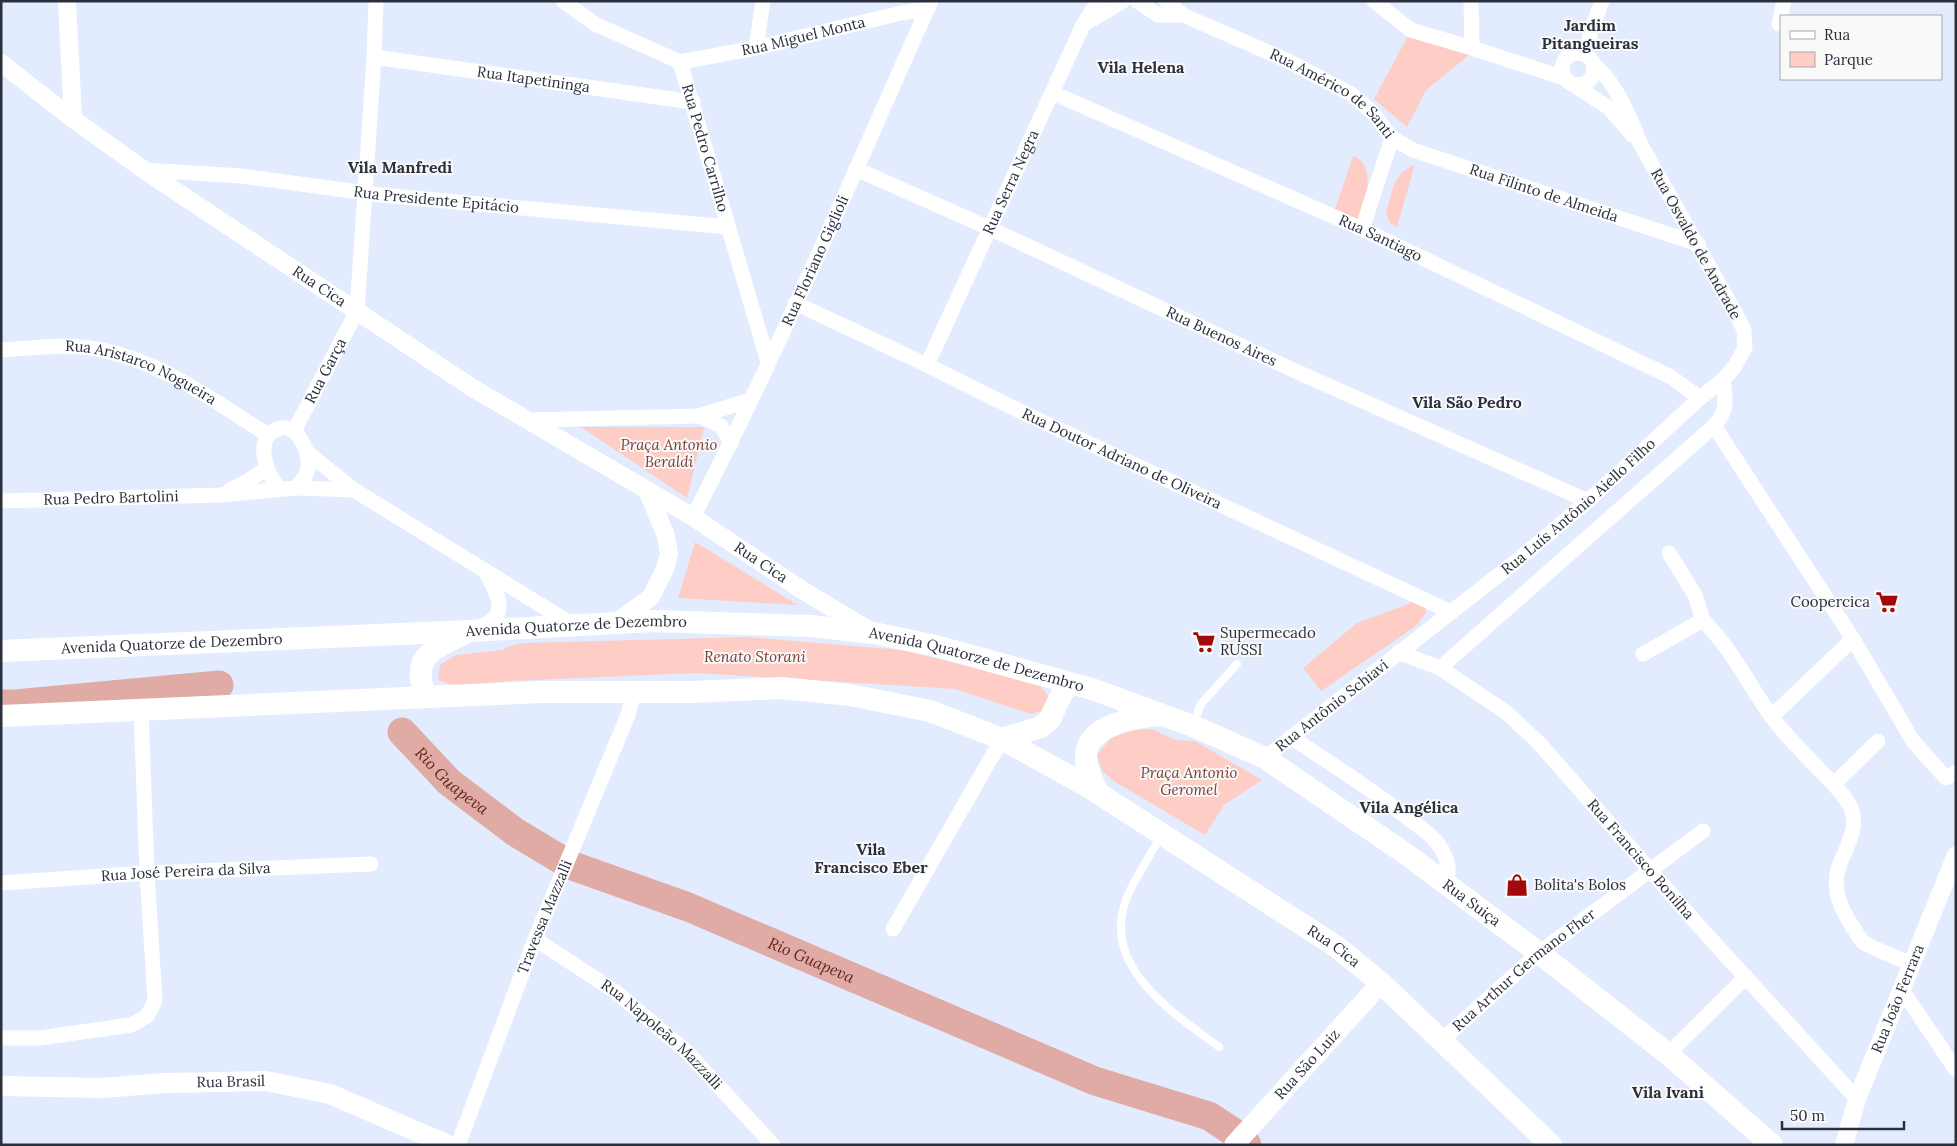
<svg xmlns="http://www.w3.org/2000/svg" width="1957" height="1146" viewBox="0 0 1957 1146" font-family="Lora,serif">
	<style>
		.green { fill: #fecdc5 }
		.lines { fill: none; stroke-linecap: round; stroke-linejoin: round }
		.river { stroke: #dfaba4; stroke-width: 29 }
		.service { stroke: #fff; stroke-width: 8 }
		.minor { stroke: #fff; stroke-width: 15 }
		.tertiary { stroke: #fff; stroke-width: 18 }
		.secondary { stroke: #fff; stroke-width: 20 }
		.primary { stroke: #fff; stroke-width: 22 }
		.labels { text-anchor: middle; stroke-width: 4; stroke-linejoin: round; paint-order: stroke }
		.street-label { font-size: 15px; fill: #2a303c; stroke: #f9f9f9 }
		.park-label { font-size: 15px; font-style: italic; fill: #7d3c34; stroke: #f9f9f9 }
		.poi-label { font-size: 15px; fill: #2a303c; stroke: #f9f9f9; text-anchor: start }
		.neighbourhood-label { font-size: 16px; font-weight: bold; fill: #2a303c; stroke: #f9f9f9 }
		.water-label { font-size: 16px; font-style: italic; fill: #63251e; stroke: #f9f9f9 }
	</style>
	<rect width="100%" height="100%" fill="#e2ecfe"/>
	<path class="green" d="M1409,34L1473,52L1426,90L1407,127L1374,99Z
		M1353,156C1377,164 1365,202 1361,220L1334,212Z
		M1415,164L1397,227L1390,223L1386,213L1394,184L1402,172Z
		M581,427H704L687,498Z
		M695,542L798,605L678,598Z
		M1419,600L1426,606V613L1416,626L1321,691L1303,668L1357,623Z
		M747,637L902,650L1038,683L1048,696L1045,710L1031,714L955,689L697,673L509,681L456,686L438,680L440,665L456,655L503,650L510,646L524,643Z
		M1152,729L1176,740L1195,741L1262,780L1224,805L1205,835L1112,780L1102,770L1097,755L1111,738L1134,730Z"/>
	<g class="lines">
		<g class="river">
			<path d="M1,704H15L219,685"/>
			<path id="s1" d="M402,732L449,782L515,832L570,865L688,907L1095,1081L1209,1116L1241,1137L1247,1145"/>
		</g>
		<path class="service" d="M1193,725L1201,704L1237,664
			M1161,836C1151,855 1133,880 1126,900C1101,967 1173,1013 1219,1047"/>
		<g class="minor">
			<path id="s2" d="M563,1L595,24L680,62L768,362"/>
			<path d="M1137,1L1158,15H1183"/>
			<path id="s3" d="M1166,1L1183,15L1286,60L1351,94L1373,113L1392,138L1362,229"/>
			<path d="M1374,1L1411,30L1472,48L1564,78"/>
			<path d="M1471,1L1472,48"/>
			<path d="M1086,23L1123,1"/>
			<path d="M1779,24L1784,1"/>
			<path d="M756,48L763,1"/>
			<circle cx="1578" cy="69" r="16"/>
			<path d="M1586,54L1590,34L1602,1"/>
			<path id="s4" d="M374,57L693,102"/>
			<path id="s5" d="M680,62L756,48L901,13L927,9"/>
			<path d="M1574,85L1609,108L1632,135"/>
			<path id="s6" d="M1053,93L1362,229L1671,377L1700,398"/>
			<path id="s7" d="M1392,138L1413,150L1698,244"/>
			<path id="s8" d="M856,169L989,228L1293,370L1588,501"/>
			<path id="s9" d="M144,170L241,176L381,195L728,227"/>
			<path id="s10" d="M795,303L927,365L1028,415L1451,612"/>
			<path id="s11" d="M1,350C32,348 66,343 96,349C160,360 214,401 268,435"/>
			<path id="s12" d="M927,365L1083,25L1098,1"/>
			<path d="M699,416L721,426L731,443"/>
			<path d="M528,420L699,416L750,400"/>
			<path d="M1714,426C1728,411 1726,399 1723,380"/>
			<path id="s13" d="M294,431L357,311L374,57L376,1"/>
			<path d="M307,452L354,490L573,625"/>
			<path d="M296,488L354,490"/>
			<path d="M230,490L248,481L267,468"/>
			<path id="s14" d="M1,501L220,495L296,488C301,482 306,477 308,469C310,454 301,431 286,428C281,427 276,429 272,432C255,445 268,476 279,488"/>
			<path id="s15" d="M693,517C780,349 853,174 931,1"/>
			<path d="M1669,553L1695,595L1703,620"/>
			<path d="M477,628C511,615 499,598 486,572"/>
			<path id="s16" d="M1398,652L1440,668L1507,713L1540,744L1698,925L1857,1099"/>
			<path d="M1643,654L1703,620C1733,651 1747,682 1771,716C1785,735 1803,753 1820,770C1831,782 1843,792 1851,808C1860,829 1844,850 1838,869C1832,892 1842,911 1854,929C1857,933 1860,939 1863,942C1871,948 1901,959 1912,964"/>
			<path d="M1440,668L1714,426L1853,639L1913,741L1946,778L1956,772"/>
			<path d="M1772,716L1853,639"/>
			<path d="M1291,737C1331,764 1372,789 1409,819C1421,828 1435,837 1442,850C1449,861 1449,871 1447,884"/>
			<path id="s17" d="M1265,758L1519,559L1588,501L1700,398L1723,380L1735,366L1745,347L1744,330L1737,316L1640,143C1631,119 1615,80 1594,65"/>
			<path d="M1834,784L1878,741"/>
			<path id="s18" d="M1,883L147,873L371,864"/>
			<path d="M893,929L1002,739"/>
			<path id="s19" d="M535,939L616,992L687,1052L773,1145"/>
			<path d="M1902,990L1956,1070"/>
			<path d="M1,1038H39L131,1025L147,1016L155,1001L147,873L141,710"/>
			<path id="s20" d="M1442,1040L1539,953L1703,831"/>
			<path d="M1668,1054L1746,977"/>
			<path id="s21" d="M458,1145L535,939L628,715L634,691"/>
		</g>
		<g class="tertiary">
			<path d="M67,1L73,119"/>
			<path id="s22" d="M1,63L73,119L144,170L471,387L693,517L802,590L872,632"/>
			<path d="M618,621L651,597L665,569L669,554L666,536L648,492"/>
			<path id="s23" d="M1844,1145L1857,1099L1956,855"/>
		</g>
		<g class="secondary">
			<path id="s24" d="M1,1086L103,1088L165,1083L266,1081L330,1094L448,1145"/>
			<path id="s25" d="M1234,1145L1381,983"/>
		</g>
		<g class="primary">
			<path id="s26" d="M1,651L470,631L653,621L811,626L874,633L936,646L1092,689L1193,726L1265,758L1406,854L1539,953L1668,1054L1772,1145"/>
			<path d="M426,697C410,658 431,650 463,634"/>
			<path id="s27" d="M1,716L541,692H692L782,688L850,695L930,711L1002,739L1087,786L1337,947L1381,983L1551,1145"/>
			<path d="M1002,739L1041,727L1050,719L1067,683"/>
			<path d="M1098,793C1093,781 1085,768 1086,755C1088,724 1136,717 1160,715"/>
		</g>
	</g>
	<defs>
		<symbol id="supermarket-bare" viewBox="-9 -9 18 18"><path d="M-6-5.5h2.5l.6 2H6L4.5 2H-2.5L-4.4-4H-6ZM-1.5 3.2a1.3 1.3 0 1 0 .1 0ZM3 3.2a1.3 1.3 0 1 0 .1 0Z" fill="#a2090b" stroke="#f9f9f9" stroke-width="2.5" paint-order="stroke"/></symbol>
		<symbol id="shop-bare" viewBox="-9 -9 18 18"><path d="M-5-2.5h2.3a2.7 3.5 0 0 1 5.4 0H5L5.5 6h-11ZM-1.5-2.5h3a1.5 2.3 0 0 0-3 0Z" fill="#a2090b" stroke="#f9f9f9" stroke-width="2.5" paint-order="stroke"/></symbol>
	</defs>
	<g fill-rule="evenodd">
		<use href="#supermarket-bare" x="1871" y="586" width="32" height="32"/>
		<use href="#supermarket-bare" x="1188" y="626" width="32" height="32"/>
		<use href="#shop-bare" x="1501" y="869" width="32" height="32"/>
	</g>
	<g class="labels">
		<g class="street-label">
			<text dy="5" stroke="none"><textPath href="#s5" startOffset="126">Rua Miguel Monta</textPath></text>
			<text dy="5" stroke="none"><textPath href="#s4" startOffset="161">Rua Itapetininga</textPath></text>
			<text dy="5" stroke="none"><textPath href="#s3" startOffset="192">Rua Américo de Santi</textPath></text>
			<text dy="5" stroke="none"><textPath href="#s2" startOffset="222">Rua Pedro Carrilho</textPath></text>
			<text dy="5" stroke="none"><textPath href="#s12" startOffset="201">Rua Serra Negra</textPath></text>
			<text dy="5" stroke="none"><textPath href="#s7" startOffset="162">Rua Filinto de Almeida</textPath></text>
			<text dy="5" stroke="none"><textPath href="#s9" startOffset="294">Rua Presidente Epitácio</textPath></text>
			<text dy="5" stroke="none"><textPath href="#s6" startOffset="358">Rua Santiago</textPath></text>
			<text transform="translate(1696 244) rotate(61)" y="5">Rua Osvaldo de Andrade</text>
			<text dy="5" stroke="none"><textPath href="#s15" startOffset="284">Rua Floriano Giglioli</textPath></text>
			<text dy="5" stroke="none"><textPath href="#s22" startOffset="389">Rua Cica</textPath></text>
			<text dy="5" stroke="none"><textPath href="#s8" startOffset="402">Rua Buenos Aires</textPath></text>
			<text dy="5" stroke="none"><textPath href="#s13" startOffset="68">Rua Garça</textPath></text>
			<text dy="5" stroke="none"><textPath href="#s11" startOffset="145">Rua Aristarco Nogueira</textPath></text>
			<text dy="5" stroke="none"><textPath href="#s10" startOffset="362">Rua Doutor Adriano de Oliveira</textPath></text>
			<text dy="5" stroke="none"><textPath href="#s14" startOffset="110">Rua Pedro Bartolini</textPath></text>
			<text dy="5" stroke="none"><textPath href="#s17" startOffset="402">Rua Luís Antônio Aiello Filho</textPath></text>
			<text dy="5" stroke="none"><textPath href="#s22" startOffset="910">Rua Cica</textPath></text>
			<text dy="5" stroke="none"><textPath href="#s26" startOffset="576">Avenida Quatorze de Dezembro</textPath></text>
			<text dy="5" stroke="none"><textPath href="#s26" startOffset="171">Avenida Quatorze de Dezembro</textPath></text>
			<text dy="5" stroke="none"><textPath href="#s26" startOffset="980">Avenida Quatorze de Dezembro</textPath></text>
			<text dy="5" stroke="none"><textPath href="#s17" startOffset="85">Rua Antônio Schiavi</textPath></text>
			<text dy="5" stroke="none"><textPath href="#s16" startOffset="324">Rua Francisco Bonilha</textPath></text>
			<text dy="5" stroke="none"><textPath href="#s18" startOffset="185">Rua José Pereira da Silva</textPath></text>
			<text dy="5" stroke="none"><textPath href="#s26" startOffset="1538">Rua Suiça</textPath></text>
			<text dy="5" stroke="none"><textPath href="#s21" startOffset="244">Travessa Mazzalli</textPath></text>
			<text dy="5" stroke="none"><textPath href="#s27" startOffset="1400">Rua Cica</textPath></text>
			<text dy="5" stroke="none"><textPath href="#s20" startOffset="108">Rua Arthur Germano Fher</textPath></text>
			<text dy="5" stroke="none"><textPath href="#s23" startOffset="156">Rua João Ferrara</textPath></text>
			<text dy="5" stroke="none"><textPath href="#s19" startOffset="159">Rua Napoleão Mazzalli</textPath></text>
			<text dy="5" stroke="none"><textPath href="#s25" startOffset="109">Rua São Luiz</textPath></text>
			<text dy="5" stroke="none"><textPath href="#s24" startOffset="230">Rua Brasil</textPath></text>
		</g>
		<g class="park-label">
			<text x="669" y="450">Praça Antonio<tspan x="669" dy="17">Beraldi</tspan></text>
			<text x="755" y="662">Renato Storani</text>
			<text x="1189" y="778">Praça Antonio<tspan x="1189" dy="17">Geromel</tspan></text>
		</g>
		<g class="poi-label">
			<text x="1870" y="607" text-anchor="end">Coopercica</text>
			<text x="1220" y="638">Supermecado<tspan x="1220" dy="17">RUSSI</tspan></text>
			<text x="1534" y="890">Bolita's Bolos</text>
		</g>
		<g class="neighbourhood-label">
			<text x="1590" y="31">Jardim<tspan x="1590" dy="18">Pitangueiras</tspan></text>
			<text x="1141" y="73">Vila Helena</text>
			<text x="400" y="173">Vila Manfredi</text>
			<text x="1467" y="408">Vila São Pedro</text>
			<text x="1409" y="813">Vila Angélica</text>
			<text x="871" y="855">Vila<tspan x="871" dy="18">Francisco Eber</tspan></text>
			<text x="1668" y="1098">Vila Ivani</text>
		</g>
		<g class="water-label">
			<text dy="6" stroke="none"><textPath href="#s1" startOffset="70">Rio Guapeva</textPath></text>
			<text dy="6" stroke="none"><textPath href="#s1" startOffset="475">Rio Guapeva</textPath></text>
		</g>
	</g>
	<rect width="1957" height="1146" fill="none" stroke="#2a303c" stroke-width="5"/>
	<rect x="1780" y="15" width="162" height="65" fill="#f9f9f9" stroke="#a6a9ad"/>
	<rect x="1790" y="31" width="25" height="8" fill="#ffffff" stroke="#a6a9ad"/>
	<text x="1824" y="40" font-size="15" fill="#2a303c">Rua</text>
	<rect x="1790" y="52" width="25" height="15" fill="#fecdc5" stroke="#a6a9ad"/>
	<text x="1824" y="65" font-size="15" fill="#2a303c">Parque</text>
	<path d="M1782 1121v8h122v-8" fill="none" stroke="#2a303c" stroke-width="2.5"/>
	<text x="1790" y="1121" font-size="15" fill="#2a303c" stroke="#f9f9f9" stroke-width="4" paint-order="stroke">50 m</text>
</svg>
